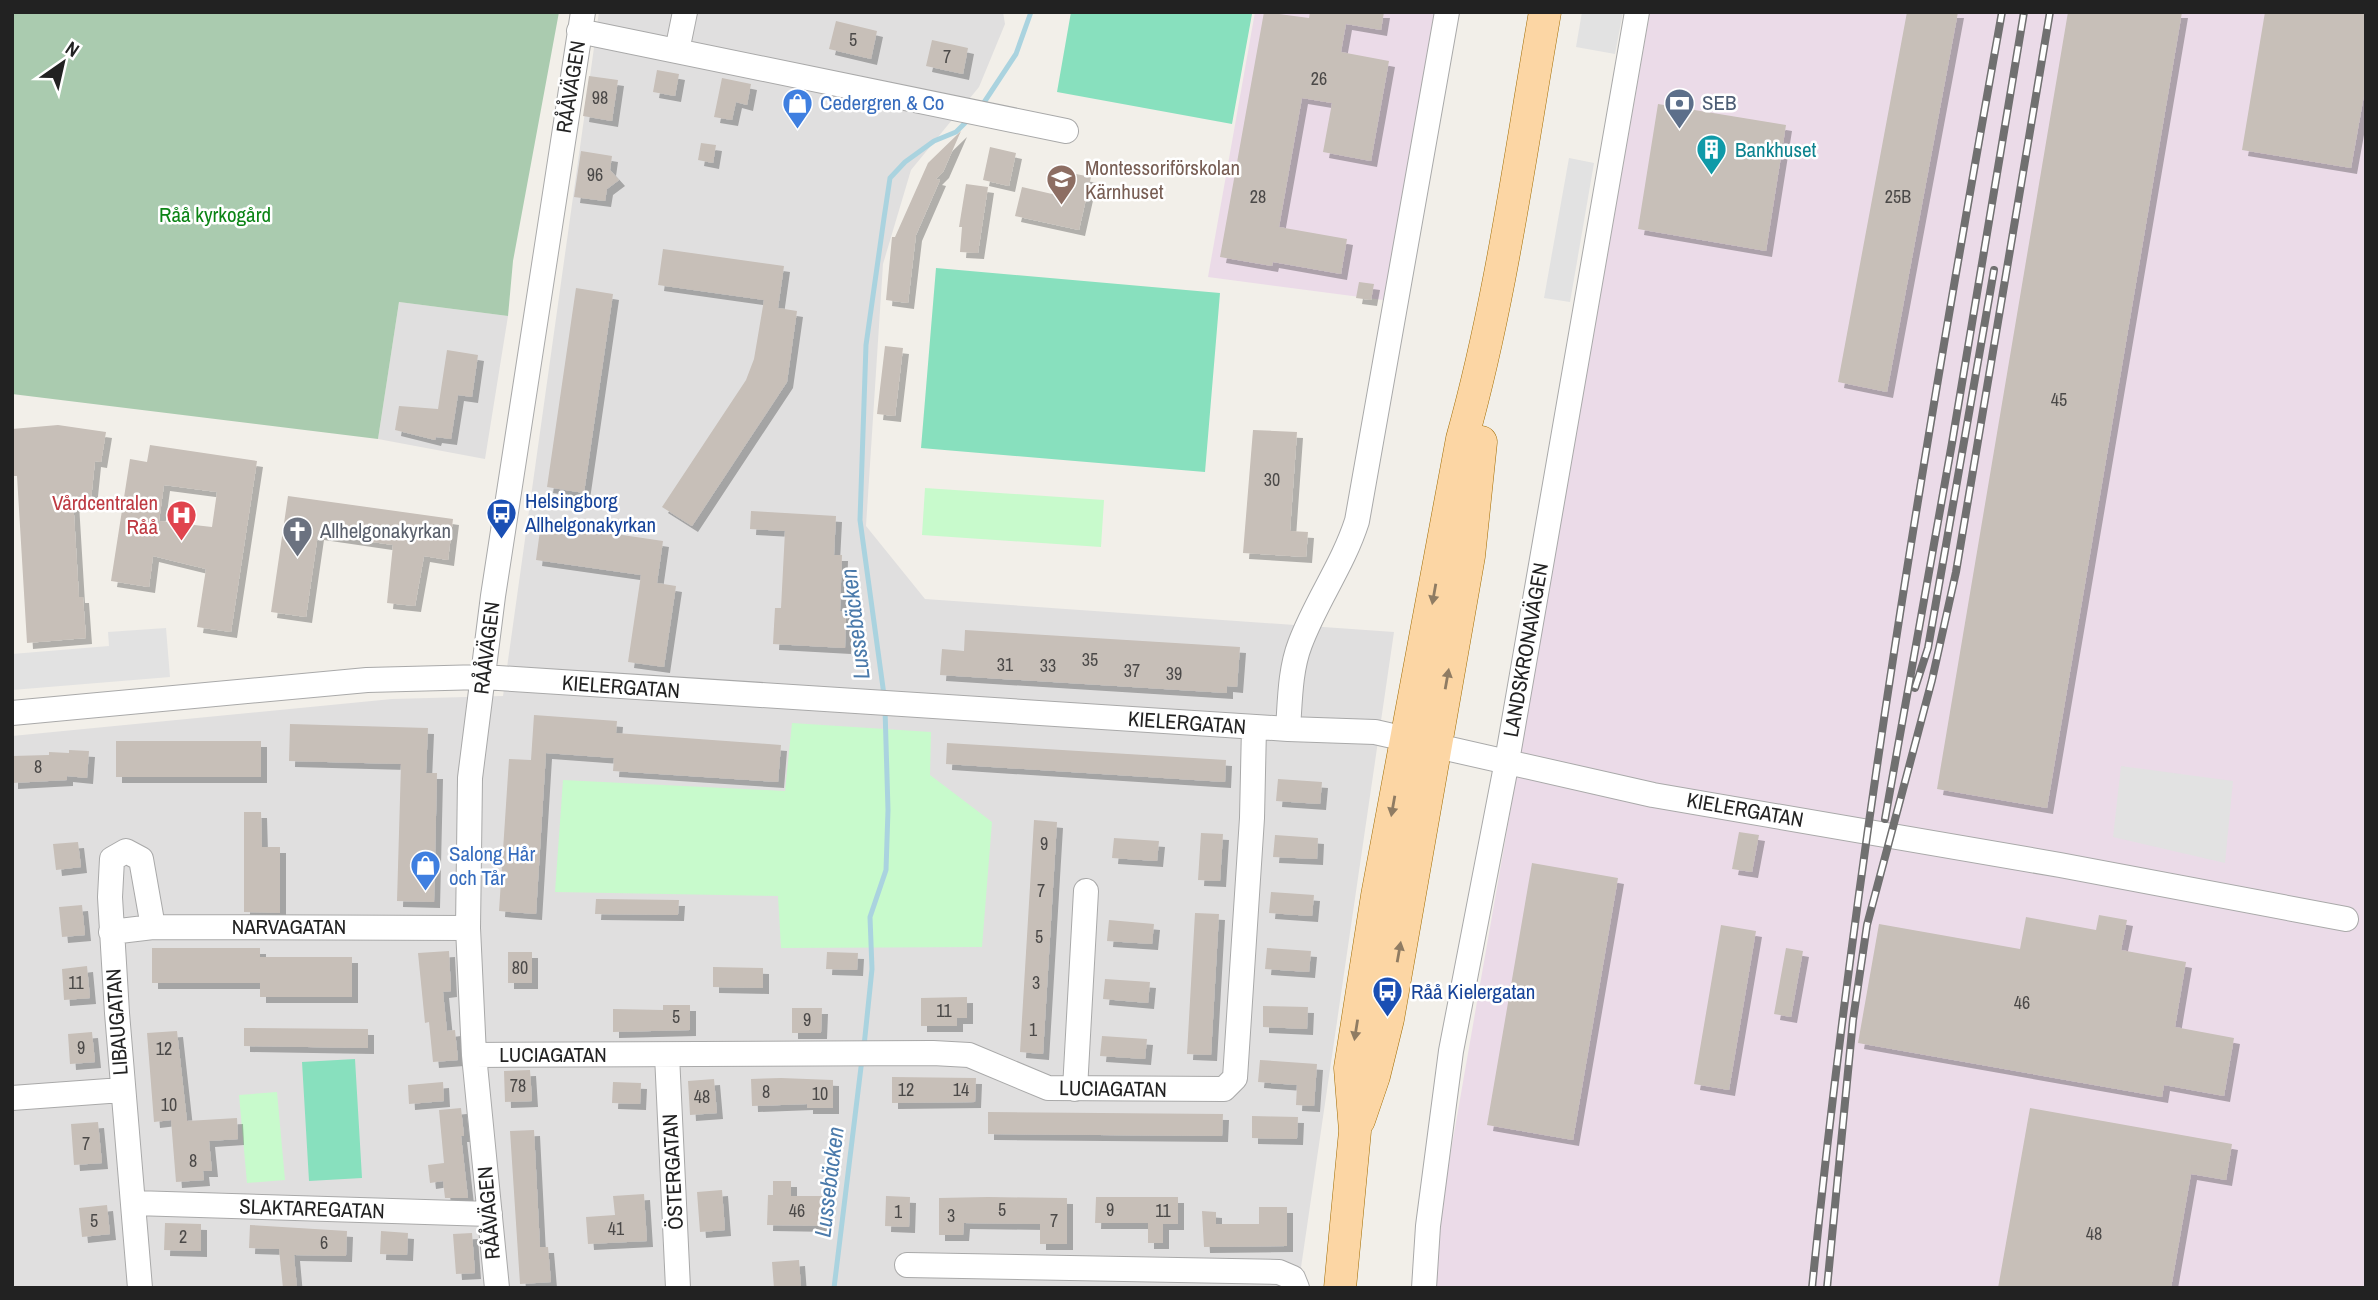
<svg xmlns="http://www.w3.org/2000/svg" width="2378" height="1300" viewBox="0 0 2378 1300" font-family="'Archivo Narrow',sans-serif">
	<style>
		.residential { fill: #e0dfdf }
		.industrial { fill: #ebdbe8 }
		.cemetery { fill: #aacbaf }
		.park { fill: #c8facc }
		.pitch { fill: #88e0be }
		.parking { fill: #e2e2e2 }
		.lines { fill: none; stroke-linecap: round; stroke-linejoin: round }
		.stream { stroke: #aad3df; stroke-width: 5 }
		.building { fill: #c7bfb8; fill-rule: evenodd; filter: url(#shadow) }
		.minor-casing { stroke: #a9a9a9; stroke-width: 26 }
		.major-casing { stroke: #a06b00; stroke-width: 33 }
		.minor { stroke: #fff; stroke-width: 24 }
		.major { stroke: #fcd6a4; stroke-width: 32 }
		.rail-casing { stroke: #707070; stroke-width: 8 }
		.rail { stroke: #fff; stroke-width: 5; stroke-dasharray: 16; stroke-linecap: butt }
		.oneway { fill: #8f7c63 }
		.labels { text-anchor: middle; stroke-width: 5; stroke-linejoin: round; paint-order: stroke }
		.number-label { font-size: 18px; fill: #4b4948 }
		.street-label { font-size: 21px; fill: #222; stroke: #fff }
		.shop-label { font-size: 21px; fill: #366cbe; stroke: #fff; text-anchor: start }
		.service-label { font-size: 21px; fill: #4e5e75; stroke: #fff; text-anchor: start }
		.culture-label { font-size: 21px; fill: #0d838f; stroke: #fff; text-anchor: start }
		.education-label { font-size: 21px; fill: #785e54; stroke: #fff; text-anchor: start }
		.park-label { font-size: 21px; fill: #0c8416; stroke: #fff }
		.transit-label { font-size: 21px; fill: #164399; stroke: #fff; text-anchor: start }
		.health-label { font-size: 21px; fill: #be3a42; stroke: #fff; text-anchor: end }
		.worship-label { font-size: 21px; fill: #5b616d; stroke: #fff; text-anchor: start }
		.water-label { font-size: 23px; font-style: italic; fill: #4a7aab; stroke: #fff }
	</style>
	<defs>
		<filter id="shadow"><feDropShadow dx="6" dy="6" stdDeviation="0" flood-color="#0004"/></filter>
	</defs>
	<rect width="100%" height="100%" fill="#f2efe9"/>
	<path class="residential" d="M599,12H1003L1005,24L979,87L911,170L883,264L866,526L925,599L1394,632L1298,1288H12V736L392,699L503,696Z
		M399,302L508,316L485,459L378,439Z"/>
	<path class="industrial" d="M1255,12H1445L1383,300L1208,277Z
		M1650,12H2366V1288H1427Z"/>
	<path class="cemetery" d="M12,12H559L513,261L508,316L399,302L378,439L12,394Z"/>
	<path class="park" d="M925,488L1104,500L1101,547L922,535Z
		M792,723L931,732L930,775L992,822L982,947L781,948L778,896L555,892L563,780L785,791Z
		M277,1092L285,1180L247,1183L239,1095Z"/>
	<path class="pitch" d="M1071,12L1252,14L1232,124L1057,92Z
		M936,268L1220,293L1205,472L921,448Z
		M355,1059L362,1178L309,1181L302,1062Z"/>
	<path class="parking" d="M1582,12H1623L1615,54L1576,47Z
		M1569,158L1594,163L1570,302L1544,298Z
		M166,628L170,677L12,690V654L109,646L108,632Z
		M2121,766L2233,781L2225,863L2113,837Z"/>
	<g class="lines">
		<path class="stream" d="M981,107L1016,54L1031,12
			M884,695L860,520L866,345L884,218L890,178L905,162L934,141L956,132L969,119
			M864,1046L872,969L870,917L886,870L888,810L885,709
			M834,1288L862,1059"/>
	</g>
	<path class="building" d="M1264,12L1309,18L1310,12H1384L1381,30L1346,24L1341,52L1389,61L1371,161L1323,152L1332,103L1302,98L1279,227L1347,239L1341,274L1273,262L1272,266L1220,257Z
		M1907,12H1958L1887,392L1838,382Z
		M2068,12H2182L2047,808L1937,789Z
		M2265,12H2366V84L2351,168L2242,150Z
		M836,21L877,31L871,59L829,49Z
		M932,40L968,48L963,74L926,66Z
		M657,70L679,74L675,96L653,92Z
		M589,76L618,80L612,121L583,116Z
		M722,78L751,84L747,105L736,102L732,120L714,117Z
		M1658,104L1786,125L1766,251L1638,229Z
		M961,131L943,172L936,179L940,180L916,235L908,303L886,300L892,237H895L928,163Z
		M701,143L716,145L713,163L698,160Z
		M990,147L1016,153L1009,186L983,180Z
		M581,151L612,156L610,170L619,180L607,189L605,201L574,197Z
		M1071,173L1091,177L1079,230L1015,216L1022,187L1065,197Z
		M966,184L988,187L978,253L960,252L962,227H959Z
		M663,249L784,266L778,308L797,311L787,382L692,526L662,507L746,380L754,359L764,300L658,285Z
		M1359,282L1374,284L1371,300L1356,298Z
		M576,288L613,294L584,493L547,487Z
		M885,346L903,348L895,416L877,414Z
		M447,350L478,355L472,397L458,395L451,439L436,437L435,440L395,430L399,406L438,409Z
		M58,425L106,432L101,462L95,461L91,500L73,498L79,597H83L86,638L27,643L17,476H12V429Z
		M1253,430L1297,432L1290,531L1308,532L1306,557L1243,553Z
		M150,445L257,461L231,632L197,627L206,569L153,556L149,587L111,581L130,459L147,462ZM164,485L217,492L212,527L159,521Z
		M288,496L453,519L448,560L424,556L415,606L387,603L393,545L318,534L306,617L271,612Z
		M751,511L836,516L834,555H842L840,611H846L845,648L773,644L775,608H781L785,531L750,529Z
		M541,523L663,541L657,583L676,586L664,667L628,662L641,575L536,560Z
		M965,630L1240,647L1237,687L1227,686V693L940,675L942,649L964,651Z
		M534,715L617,721L616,733L781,745L778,782L613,771L614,758L546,753L536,914L499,911L509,759L531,760Z
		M290,724L428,728L426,773H437L434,902L397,901L401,764L289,761Z
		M116,741H261V777H116Z
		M947,743L1226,760L1225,782L946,764Z
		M69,750L89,751L87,778L67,776V780L12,783V756L49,755V752L69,753Z
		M1278,779L1322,782L1320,804L1276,801Z
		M244,812H261L262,847H280V913L244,912Z
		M1034,820L1057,822L1043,1054L1020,1052Z
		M1739,832L1759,835L1752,872L1732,869Z
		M1201,833L1223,834L1220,881L1198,880Z
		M1275,835L1318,838L1317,859L1273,857Z
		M1114,838L1159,841L1157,861L1112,858Z
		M78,842L81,867L56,870L53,844Z
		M1532,863L1618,878L1573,1140L1487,1125Z
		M1271,892L1314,895L1312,916L1269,913Z
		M596,899L679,900L678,915L595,914Z
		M82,905L85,935L62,937L59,907Z
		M1195,913L1219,914L1211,1055L1187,1054Z
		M2099,915L2127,920L2121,950L2186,962L2175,1027L2234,1038L2224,1096L2164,1085L2162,1097L1858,1043L1879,924L2020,949L2026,917L2096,930Z
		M1109,920L1154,924L1152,944L1107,941Z
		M1721,925L1756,931L1729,1090L1694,1084Z
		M152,948H260V957H352V997H260V983H152Z
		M1267,948L1311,951L1309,972L1265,969Z
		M1786,948L1803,951L1791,1017L1774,1014Z
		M449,951L451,991L443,992L447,1031L455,1030L458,1060L433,1062L429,1022L425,1023L418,953Z
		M508,952H532V983H508Z
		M827,952L858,953L857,970L826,969Z
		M87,966L90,998L64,1000L62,969Z
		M713,967L763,968V988L713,987Z
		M1105,979L1150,982L1148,1003L1103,999Z
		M967,997V1018H957V1026H921V998Z
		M663,1005H690V1030L613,1032V1009L663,1010Z
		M1263,1006L1308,1007L1307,1029L1263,1027Z
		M792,1008H822L821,1033H792Z
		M244,1028L368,1029V1048L244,1046Z
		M177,1031L187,1121L237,1118L238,1139L209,1141L212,1171H203L204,1180L176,1182L171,1120L154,1122L147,1033Z
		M92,1032L95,1062L70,1064L68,1034Z
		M1102,1036L1147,1039L1145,1059L1100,1056Z
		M1260,1060L1317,1064L1314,1106L1296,1105L1297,1085L1258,1082Z
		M530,1070L532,1101L505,1102L504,1071Z
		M892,1077L976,1078L975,1102L892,1103Z
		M781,1078L833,1080V1108H807V1104L752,1106L751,1079Z
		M714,1079L717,1113L690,1115L688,1081Z
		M443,1082L444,1101L409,1104L408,1085Z
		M613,1082L641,1083L640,1104L612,1103Z
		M461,1108L464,1136H461L468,1198H445L443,1181L430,1183L428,1165L444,1163L439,1110Z
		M2030,1108L2232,1144L2226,1180L2191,1174L2171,1288H1998Z
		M988,1112L1223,1114L1222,1136L988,1134Z
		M1252,1116L1298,1117L1297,1139L1252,1138Z
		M98,1122L102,1163L74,1165L71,1124Z
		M534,1130L540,1247H548L551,1282L520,1284L510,1131Z
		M773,1181H791V1196H828L827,1226L767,1225L768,1195H773Z
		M722,1190L725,1230L700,1232L697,1192Z
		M644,1194L647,1241L588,1244L586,1217L615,1215L613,1196Z
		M886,1196L910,1197L909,1227L885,1226Z
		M988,1197L1067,1198V1244H1040V1224L964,1223L963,1235H939V1198Z
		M1096,1197H1178V1224H1163V1243H1148V1223H1095Z
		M107,1205L110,1234L82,1237L79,1208Z
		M1259,1207H1287V1246L1204,1247L1202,1211L1216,1212V1224H1259Z
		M165,1223L201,1224V1251L164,1250Z
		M250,1225L347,1231L346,1256L294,1255L297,1288H283L279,1249L249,1248Z
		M381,1231L408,1233L407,1255L380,1254Z
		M472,1233L475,1273L456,1274L453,1234Z
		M799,1260L801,1288H774L772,1262Z"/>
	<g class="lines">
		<defs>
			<path id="minor" d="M579,31L1066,131
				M677,51L685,12
				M12,713L367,680L483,677L1288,729L1375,732L1653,795L2060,865L2346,919
				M1288,729C1290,701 1290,670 1300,644C1316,601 1343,565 1357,521L1447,12
				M111,932L153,927L468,928
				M474,1055L933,1053L969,1055L1048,1088L1224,1089L1235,1078L1252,818L1254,727
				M667,1055L678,1288
				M1075,1089L1086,891
				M12,1098L122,1090
				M134,1203L490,1214
				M907,1265L1279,1272L1293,1278L1297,1288
				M140,1288L117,1013L110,897L112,859L126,851L141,859L153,927
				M497,1288L474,1055L468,928L470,778L493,596L583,12
				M1424,1288L1428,1226L1451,1051L1507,761L1637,12"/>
			<path id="major" d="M1359,1120L1374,1076L1388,1019L1469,556L1481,442
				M1340,1288L1355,1131L1350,1068L1377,896L1462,439C1501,300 1520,155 1545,12"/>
		</defs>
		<use href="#minor" class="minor-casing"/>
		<use href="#major" class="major-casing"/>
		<use href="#minor" class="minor"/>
		<use href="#major" class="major"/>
		<defs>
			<path id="rail" d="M1915,688L1928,648L1994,270
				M1885,819L1952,443L2024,12
				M1812,1288C1855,860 1926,436 2002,12
				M1827,1288L1853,1020L1867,925L1932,680L1956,572L2050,12"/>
		</defs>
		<use href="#rail" class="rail-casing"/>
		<use href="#rail" class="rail"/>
	</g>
	<defs><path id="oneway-solid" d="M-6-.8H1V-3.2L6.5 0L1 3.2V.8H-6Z" transform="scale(1.75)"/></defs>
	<g class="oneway">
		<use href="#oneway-solid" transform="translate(1434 594) rotate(100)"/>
		<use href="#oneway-solid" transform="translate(1447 679) rotate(-80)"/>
		<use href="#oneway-solid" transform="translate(1393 806) rotate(100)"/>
		<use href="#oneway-solid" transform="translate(1399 952) rotate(-80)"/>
		<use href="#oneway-solid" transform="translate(1356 1030) rotate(99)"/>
	</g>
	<defs>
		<symbol id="shop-pin" viewBox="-11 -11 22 30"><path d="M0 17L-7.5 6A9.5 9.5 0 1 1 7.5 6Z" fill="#3f7fe0" stroke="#fff"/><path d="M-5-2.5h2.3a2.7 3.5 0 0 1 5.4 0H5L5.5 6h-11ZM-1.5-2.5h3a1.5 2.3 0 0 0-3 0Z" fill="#fff"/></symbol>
		<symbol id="bank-pin" viewBox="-11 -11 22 30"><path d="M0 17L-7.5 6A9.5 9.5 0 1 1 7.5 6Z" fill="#5c6f8a" stroke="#fff"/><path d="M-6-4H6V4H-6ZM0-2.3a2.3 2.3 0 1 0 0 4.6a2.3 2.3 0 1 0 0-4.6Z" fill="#fff"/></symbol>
		<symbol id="building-pin" viewBox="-11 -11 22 30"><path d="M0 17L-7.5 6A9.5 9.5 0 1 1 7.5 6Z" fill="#0f9aa8" stroke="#fff"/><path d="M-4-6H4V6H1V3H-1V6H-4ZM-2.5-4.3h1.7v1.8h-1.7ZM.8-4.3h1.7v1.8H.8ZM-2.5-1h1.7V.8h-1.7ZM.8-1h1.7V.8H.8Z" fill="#fff"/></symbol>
		<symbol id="school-pin" viewBox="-11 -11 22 30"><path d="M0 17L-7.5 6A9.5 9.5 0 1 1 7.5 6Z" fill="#8d6e63" stroke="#fff"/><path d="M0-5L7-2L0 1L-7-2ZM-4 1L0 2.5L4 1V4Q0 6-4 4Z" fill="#fff"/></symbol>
		<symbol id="bus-pin" viewBox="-11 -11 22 30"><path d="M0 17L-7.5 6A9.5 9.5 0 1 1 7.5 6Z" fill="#1a4fb4" stroke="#fff"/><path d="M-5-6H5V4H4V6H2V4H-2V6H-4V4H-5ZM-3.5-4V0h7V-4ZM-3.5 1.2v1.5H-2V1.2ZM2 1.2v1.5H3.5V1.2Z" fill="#fff"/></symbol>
		<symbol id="hospital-pin" viewBox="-11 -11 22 30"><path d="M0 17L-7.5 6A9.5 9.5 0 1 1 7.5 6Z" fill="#e0444e" stroke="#fff"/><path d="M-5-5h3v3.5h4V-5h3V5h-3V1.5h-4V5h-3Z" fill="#fff"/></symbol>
		<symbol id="church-pin" viewBox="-11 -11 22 30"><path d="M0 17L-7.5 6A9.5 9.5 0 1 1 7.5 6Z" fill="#6b7280" stroke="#fff"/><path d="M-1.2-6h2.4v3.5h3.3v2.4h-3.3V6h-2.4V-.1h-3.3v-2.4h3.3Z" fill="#fff"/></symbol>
	</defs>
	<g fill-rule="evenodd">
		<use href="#shop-pin" x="780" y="86" width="35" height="47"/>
		<use href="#bank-pin" x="1662" y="86" width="35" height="47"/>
		<use href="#building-pin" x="1694" y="132" width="35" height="47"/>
		<use href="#school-pin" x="1044" y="162" width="35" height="47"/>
		<use href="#bus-pin" x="484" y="496" width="35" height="47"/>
		<use href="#hospital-pin" x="164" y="498" width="35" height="47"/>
		<use href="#church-pin" x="280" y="514" width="35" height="47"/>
		<use href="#shop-pin" x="408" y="848" width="35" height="47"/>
		<use href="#bus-pin" x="1370" y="974" width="35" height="47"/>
	</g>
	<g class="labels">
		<g class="number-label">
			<text x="853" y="46">5</text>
			<text x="947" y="63">7</text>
			<text x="1319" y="85">26</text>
			<text x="600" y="104">98</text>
			<text x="595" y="181">96</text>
			<text x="1258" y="203">28</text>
			<text x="1898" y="203">25B</text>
			<text x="2059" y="406">45</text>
			<text x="1272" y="486">30</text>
			<text x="1090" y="666">35</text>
			<text x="1005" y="671">31</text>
			<text x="1048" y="672">33</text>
			<text x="1132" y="677">37</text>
			<text x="1174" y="680">39</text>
			<text x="38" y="773">8</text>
			<text x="1044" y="850">9</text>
			<text x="1041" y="897">7</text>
			<text x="1039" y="943">5</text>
			<text x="520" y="974">80</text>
			<text x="76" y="989">11</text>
			<text x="1036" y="989">3</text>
			<text x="2022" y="1009">46</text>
			<text x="944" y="1017">11</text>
			<text x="676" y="1023">5</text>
			<text x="807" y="1026">9</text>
			<text x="1033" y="1036">1</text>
			<text x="81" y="1054">9</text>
			<text x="164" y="1055">12</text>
			<text x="518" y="1092">78</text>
			<text x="906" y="1096">12</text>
			<text x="961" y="1096">14</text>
			<text x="766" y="1098">8</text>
			<text x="820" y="1100">10</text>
			<text x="702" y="1103">48</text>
			<text x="169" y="1111">10</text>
			<text x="86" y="1150">7</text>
			<text x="193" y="1167">8</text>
			<text x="1002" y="1216">5</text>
			<text x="1110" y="1216">9</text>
			<text x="797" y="1217">46</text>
			<text x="1163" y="1217">11</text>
			<text x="898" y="1218">1</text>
			<text x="951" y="1222">3</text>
			<text x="94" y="1227">5</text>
			<text x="1054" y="1227">7</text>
			<text x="616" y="1235">41</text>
			<text x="2094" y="1240">48</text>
			<text x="183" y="1243">2</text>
			<text x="324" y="1249">6</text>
		</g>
		<g class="street-label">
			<text transform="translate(571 87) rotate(-81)" y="7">RÅÅVÄGEN</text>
			<text transform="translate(487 648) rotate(-83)" y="7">RÅÅVÄGEN</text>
			<text transform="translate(1526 650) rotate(-80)" y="7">LANDSKRONAVÄGEN</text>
			<text transform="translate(621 687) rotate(4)" y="7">KIELERGATAN</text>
			<text transform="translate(1187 723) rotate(4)" y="7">KIELERGATAN</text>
			<text transform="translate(1745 810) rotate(10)" y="7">KIELERGATAN</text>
			<text x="289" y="934">NARVAGATAN</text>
			<text transform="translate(117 1022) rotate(-94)" y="7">LIBAUGATAN</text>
			<text x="553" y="1062">LUCIAGATAN</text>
			<text transform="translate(1113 1089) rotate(1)" y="7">LUCIAGATAN</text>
			<text transform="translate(673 1172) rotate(-93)" y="7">ÖSTERGATAN</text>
			<text transform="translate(312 1209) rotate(2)" y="7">SLAKTAREGATAN</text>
			<text transform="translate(489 1213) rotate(-95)" y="7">RÅÅVÄGEN</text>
		</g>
		<g class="shop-label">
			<text x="820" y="110">Cedergren &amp; Co</text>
			<text x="449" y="861">Salong Hår<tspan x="449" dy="24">och Tår</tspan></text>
		</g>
		<g class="service-label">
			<text x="1702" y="110">SEB</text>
		</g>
		<g class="culture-label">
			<text x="1735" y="157">Bankhuset</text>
		</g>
		<g class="education-label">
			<text x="1085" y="175">Montessoriförskolan<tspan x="1085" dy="24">Kärnhuset</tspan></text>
		</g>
		<g class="park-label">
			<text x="215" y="222">Råå kyrkogård</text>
		</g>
		<g class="transit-label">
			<text x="525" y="508">Helsingborg<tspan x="525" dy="24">Allhelgonakyrkan</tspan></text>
			<text x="1411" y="999">Råå Kielergatan</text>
		</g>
		<g class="health-label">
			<text x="158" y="510">Vårdcentralen<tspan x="158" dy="24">Råå</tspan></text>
		</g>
		<g class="worship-label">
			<text x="320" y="538">Allhelgonakyrkan</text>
		</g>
		<g class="water-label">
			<text transform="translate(855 624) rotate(-97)" y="8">Lussebäcken</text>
			<text transform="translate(829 1182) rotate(-83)" y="8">Lussebäcken</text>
		</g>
	</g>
	<rect width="2378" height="1300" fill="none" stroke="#222222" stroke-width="28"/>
	<g transform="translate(63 63) rotate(34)" stroke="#ffffff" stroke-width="5" paint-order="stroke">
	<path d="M0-5L12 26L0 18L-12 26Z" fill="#222222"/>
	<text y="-10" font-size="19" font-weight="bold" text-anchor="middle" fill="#222222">N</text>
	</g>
</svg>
